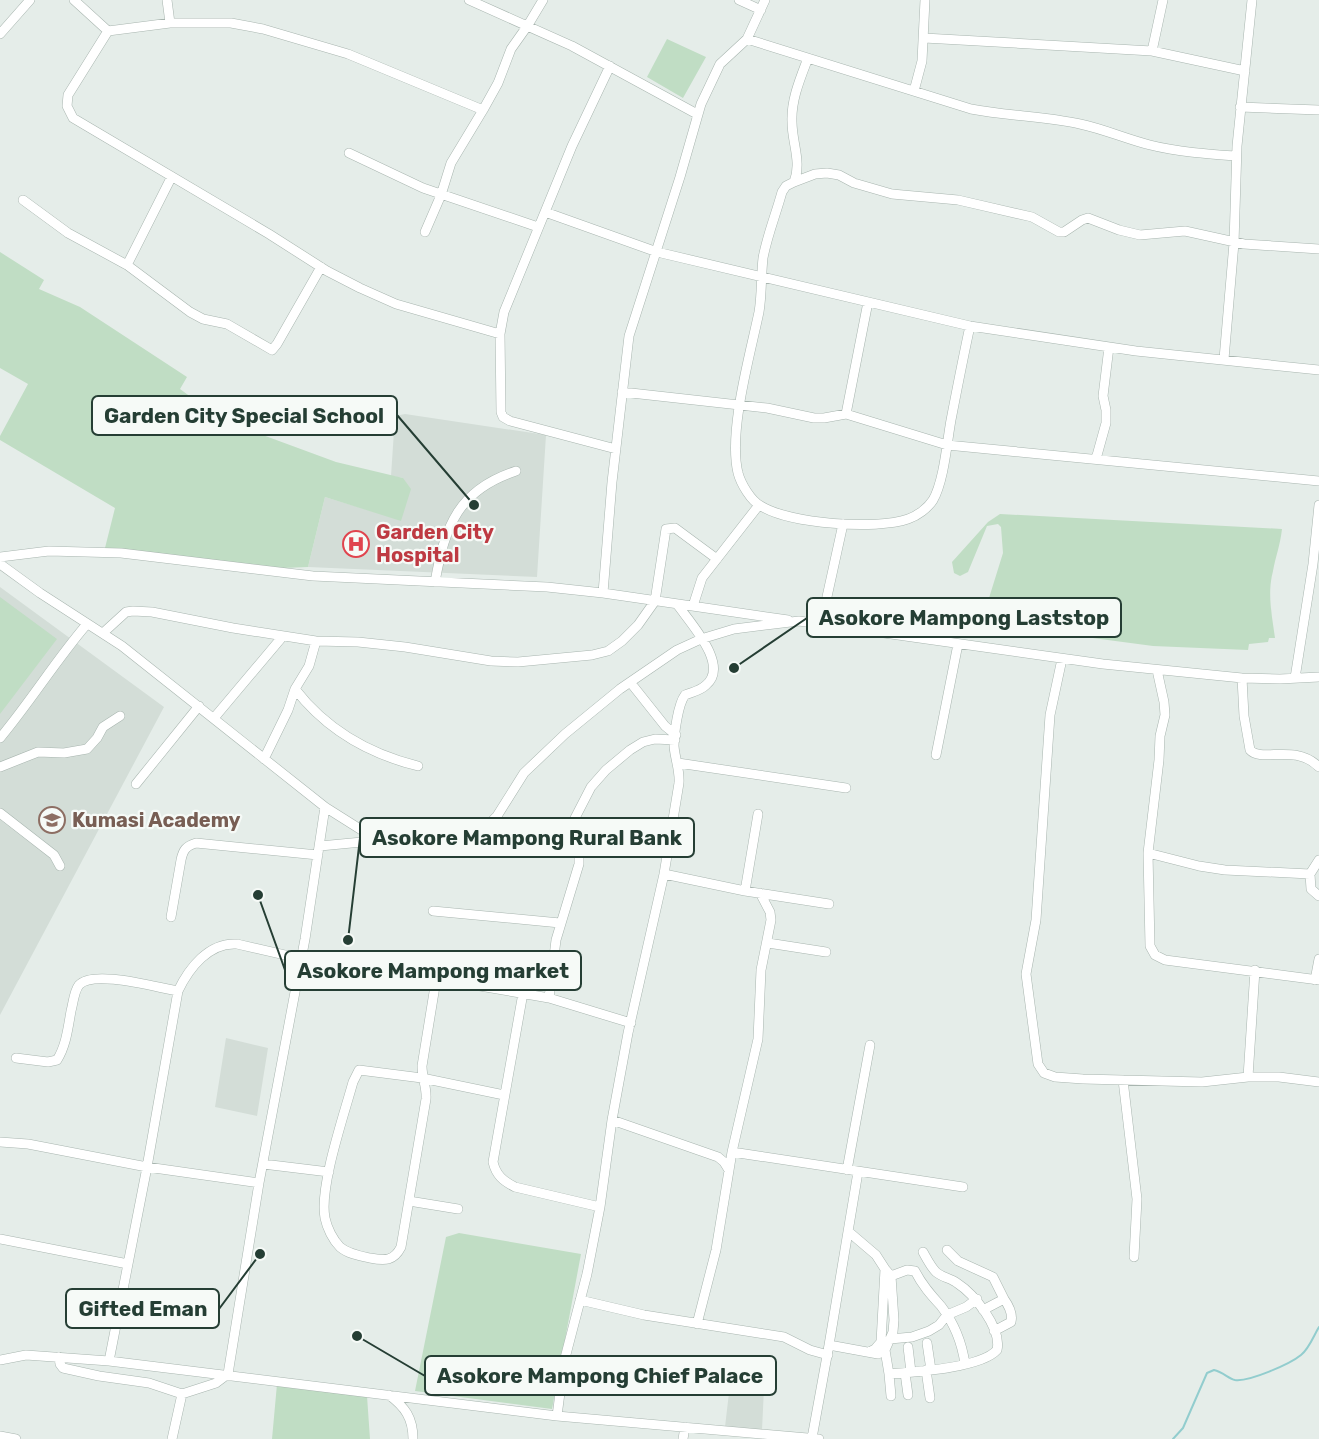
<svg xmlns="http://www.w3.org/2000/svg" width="1319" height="1439" viewBox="0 0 1319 1439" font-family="Rubik,sans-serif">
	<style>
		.built { fill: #d3ddd7 }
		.green { fill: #c0ddc4 }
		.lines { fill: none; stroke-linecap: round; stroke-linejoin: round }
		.stream { stroke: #92cdce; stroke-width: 2 }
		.minor-casing { stroke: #a8b5af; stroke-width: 10 }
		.minor { stroke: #fff; stroke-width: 9 }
		.labels { text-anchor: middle; stroke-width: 4.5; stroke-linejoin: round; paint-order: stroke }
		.health-label { font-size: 20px; font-weight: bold; fill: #be3a42; stroke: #f6faf7; text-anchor: start }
		.education-label { font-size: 20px; font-weight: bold; fill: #785e54; stroke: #f6faf7; text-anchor: start }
		.leader { fill: none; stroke: #253e34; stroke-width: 2 }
		.callout-dot { fill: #253e34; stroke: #f6faf7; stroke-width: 2 }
		.callout { fill: #f6faf7; stroke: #253e34; stroke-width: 2 }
		.callout-label { font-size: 21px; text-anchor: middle; font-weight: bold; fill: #253e34 }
	</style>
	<rect width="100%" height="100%" fill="#e5ede9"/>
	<path class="built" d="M405,414L546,435L537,577L308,567L325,497L401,520L403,478L391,476L395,416Z
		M0,587L164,707L0,1015Z
		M226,1038L268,1048L257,1116L215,1107Z
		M730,1384L764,1388L762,1430L725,1427Z"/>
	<path class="green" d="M667,39L706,57L683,98L647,77Z
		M0,252L44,280L39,289L80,307L187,377L180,389L203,406L209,400L260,434L336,462L403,478L411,489L401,521L325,497L308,567L283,568L105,548L115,508L0,440V436L28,384L0,368Z
		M1000,514L1282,529C1280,546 1276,555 1273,571C1267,593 1272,616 1275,638H1269L1268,642L1249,644L1248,650L1153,646L1055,633L1032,627L1028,631L993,625L989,598L1003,553L1001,527L998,524L987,526L968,572L960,576L954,573L952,562L988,522Z
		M0,597L57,639L0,714Z
		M459,1233L581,1254L552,1409L415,1391L446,1237Z
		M277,1384L367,1396L370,1439H272Z"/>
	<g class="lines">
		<path class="stream" d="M1173,1439L1183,1428L1207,1373L1214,1370C1223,1372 1229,1379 1235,1380C1249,1382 1290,1364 1301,1355C1309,1349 1314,1335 1319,1327"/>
		<defs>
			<path id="minor" d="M74,0L108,31
				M167,0L170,23
				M469,0L572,46L697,114
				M739,0L761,10
				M0,34L30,0
				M924,38L1152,51L1245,71
				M747,39L765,0
				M1152,51L1163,0
				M610,66L572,146L504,312L500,334L501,412L503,417L510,421L616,449
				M914,91L922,61L925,0
				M1240,107L1319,110
				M483,110L348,54L263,29L231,23H170L108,31L68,95L67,106L73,118L269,234L327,271L360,288L396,304L500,334
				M349,153L423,188L538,227
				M794,182C802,162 792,143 792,122C791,100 800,79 808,58
				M23,200L68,233L127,265L190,312L203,319L227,324L272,350L277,344L321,267
				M545,212L657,252L970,326L1136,351L1319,370
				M425,232L441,195L451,163L483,110L498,83L511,49L528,25L543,0
				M127,265L171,178
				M970,326C963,358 957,389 951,420C947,442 944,481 933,500C928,508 917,516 908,519C876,530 790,524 761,506C751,501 741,484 738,473C728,432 750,355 759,312C762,294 761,276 763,258C767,236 776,214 782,192L786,186L794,182L815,174L827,173L839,175L854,183L892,194L958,200L1032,217L1059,232H1064L1082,220L1088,218L1119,230L1140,235L1185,231L1244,244L1319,249
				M1224,359L1234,243L1237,146L1252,0
				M622,392L767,408L814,418H824L846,414L947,445L1319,481
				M846,414L868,302
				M1096,459L1106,423V410L1103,396L1109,347
				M0,557L49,551L121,553L313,576L547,587L603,593L788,620
				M0,564L40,593L122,646L325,807L363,831L386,840L451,838L470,836L482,831L497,816L524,773L565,734L620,689L677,650L701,639L734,629L799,621L1103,664L1242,678L1280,679L1319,677
				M435,582C445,526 458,490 516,471
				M603,593L612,482L629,336L680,177L701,104L720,64L747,39L971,109C1007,116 1044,116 1080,124C1104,129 1126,139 1150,145C1178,152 1207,154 1236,156
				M693,606L702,578L759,505
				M821,624L843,524
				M103,633L126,612L133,611L152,612L233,628L316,641L358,642L405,647L491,661L518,662L592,655L608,651L622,641L638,625L655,601L666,529L675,528L717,559
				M1062,659L1050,715L1036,920L1026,974L1038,1064L1044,1073L1055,1077L1083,1079L1202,1082L1248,1077H1279L1319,1082
				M1157,670L1164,702L1165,715L1160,736L1159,760L1148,853L1150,946L1155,955L1165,960L1319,980
				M1242,678L1244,716L1250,750C1262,763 1295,743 1319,767
				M1295,678L1313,564L1319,505
				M630,682L665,726L676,735
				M295,689C326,729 369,754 418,766
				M214,718L283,636
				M0,738C31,701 56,660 87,624
				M936,755L958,644
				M264,759L288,710L295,689L309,666L316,641
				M678,763L846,788
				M0,767L38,752L64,753L87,749L97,738L103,727L120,716
				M136,784L199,706
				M0,813L54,855L60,866
				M320,846L383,840
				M1148,853L1199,866L1225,870L1310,874
				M1319,860L1310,874L1311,889L1319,896
				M664,874L745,891L829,904
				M745,891L758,814
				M433,911L560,923
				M171,917L181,860C183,850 186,846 196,843L318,855
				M768,943L826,952
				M436,980L422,1066C422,1078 427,1088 426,1099L401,1247C394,1261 385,1261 370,1258C360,1256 348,1254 340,1247C333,1240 327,1228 325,1218C319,1187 344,1115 353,1082L359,1070L422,1078L504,1095
				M1315,980L1319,959
				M523,993L493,1162C496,1175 503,1181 515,1187L600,1207
				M549,998L556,940L579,864V851L574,836L575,818L591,787L606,770L630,750L643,742L655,739L675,740
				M16,1058L48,1062L57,1060C66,1046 68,1028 71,1011C73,1004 74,991 79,985C93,969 158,988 178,991
				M1248,1077L1255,970
				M1123,1080L1137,1199L1134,1257
				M612,1120L718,1157L724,1162L729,1170
				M0,1142L28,1144L147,1167L259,1183
				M732,1152L963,1187
				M263,1164L329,1172
				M847,1170L870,1045
				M409,1201L458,1209
				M849,1232L876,1255L885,1269L881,1342L875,1349L871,1351
				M0,1239L128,1264
				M947,1250L958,1261L993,1277L1004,1299
				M891,1276L907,1270L915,1271C922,1285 931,1295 941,1306C954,1323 962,1343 965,1364
				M580,1300L644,1315L784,1337L810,1350L828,1355
				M983,1310L1004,1299C1009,1306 1013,1314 1011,1322L994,1331
				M697,1324L716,1250L732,1152L758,1039L761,970L771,920L770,912L760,893
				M890,1339L912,1337L929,1331L939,1325L947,1315L966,1307L977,1299
				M927,1343L931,1370
				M829,1345L878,1354L885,1350L893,1332L894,1320L891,1276L885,1269
				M908,1347L911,1372
				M885,1350L889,1374C914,1372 981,1368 997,1350C1002,1328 974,1294 957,1283C951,1278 943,1278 936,1272C931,1267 927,1259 923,1252
				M59,1357L60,1364L63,1368L99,1376L149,1383L182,1394
				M0,1360L26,1355L109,1361L557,1416L819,1439
				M109,1361L147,1167L178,991C189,968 209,942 237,944L346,969L480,986L549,998L631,1023
				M926,1370L930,1398
				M905,1373L908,1395
				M889,1374L891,1396
				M389,1395C405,1407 413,1418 413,1439
				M557,1416L564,1362L587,1274L600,1207L612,1120L628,1033L664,874L679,783C680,770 675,759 674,746C674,734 678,704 685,695C692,692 700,691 706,685C730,665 690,623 677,604
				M0,1436L16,1439
				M812,1438L829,1345L858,1172
				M172,1439L182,1394L216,1383L228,1374L259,1183L305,939L325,807
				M683,1439L685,1427"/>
		</defs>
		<use href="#minor" class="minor-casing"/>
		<use href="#minor" class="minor"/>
	</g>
	<defs>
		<symbol id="hospital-ring" viewBox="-11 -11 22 22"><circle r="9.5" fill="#f6faf7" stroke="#e0444e" stroke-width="1.5"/><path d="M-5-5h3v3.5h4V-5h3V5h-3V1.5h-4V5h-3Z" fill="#e0444e"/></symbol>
		<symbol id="school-ring" viewBox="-11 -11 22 22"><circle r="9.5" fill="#f6faf7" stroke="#8d6e63" stroke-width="1.5"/><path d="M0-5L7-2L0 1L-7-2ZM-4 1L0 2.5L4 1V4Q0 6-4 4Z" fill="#8d6e63"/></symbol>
	</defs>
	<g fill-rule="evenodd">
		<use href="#hospital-ring" x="341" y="529" width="30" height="30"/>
		<use href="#school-ring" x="37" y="805" width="30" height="30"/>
	</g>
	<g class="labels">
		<g class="health-label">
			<text x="376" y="539">Garden City<tspan x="376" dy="23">Hospital</tspan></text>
		</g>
		<g class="education-label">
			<text x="72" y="827">Kumasi Academy</text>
		</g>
	</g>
	<path class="leader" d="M474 505L397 415M734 668L807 618M348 940L360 838M258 895L285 970M260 1254L219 1309M357 1336L425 1376"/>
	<g class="callout-dot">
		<circle cx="474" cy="505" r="6"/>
		<circle cx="734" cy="668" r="6"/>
		<circle cx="348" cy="940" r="6"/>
		<circle cx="258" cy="895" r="6"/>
		<circle cx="260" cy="1254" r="6"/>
		<circle cx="357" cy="1336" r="6"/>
	</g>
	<g class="callout">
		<rect x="92" y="396" width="305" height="39" rx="6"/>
		<rect x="807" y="598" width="314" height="39" rx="6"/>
		<rect x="360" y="818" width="334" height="39" rx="6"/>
		<rect x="285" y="951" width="296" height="39" rx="6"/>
		<rect x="66" y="1289" width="153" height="39" rx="6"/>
		<rect x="425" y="1356" width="351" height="39" rx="6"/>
	</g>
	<g class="callout-label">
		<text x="244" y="423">Garden City Special School</text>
		<text x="964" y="625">Asokore Mampong Laststop</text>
		<text x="527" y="845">Asokore Mampong Rural Bank</text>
		<text x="433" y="978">Asokore Mampong market</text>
		<text x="143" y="1316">Gifted Eman</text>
		<text x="600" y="1383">Asokore Mampong Chief Palace</text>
	</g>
</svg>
